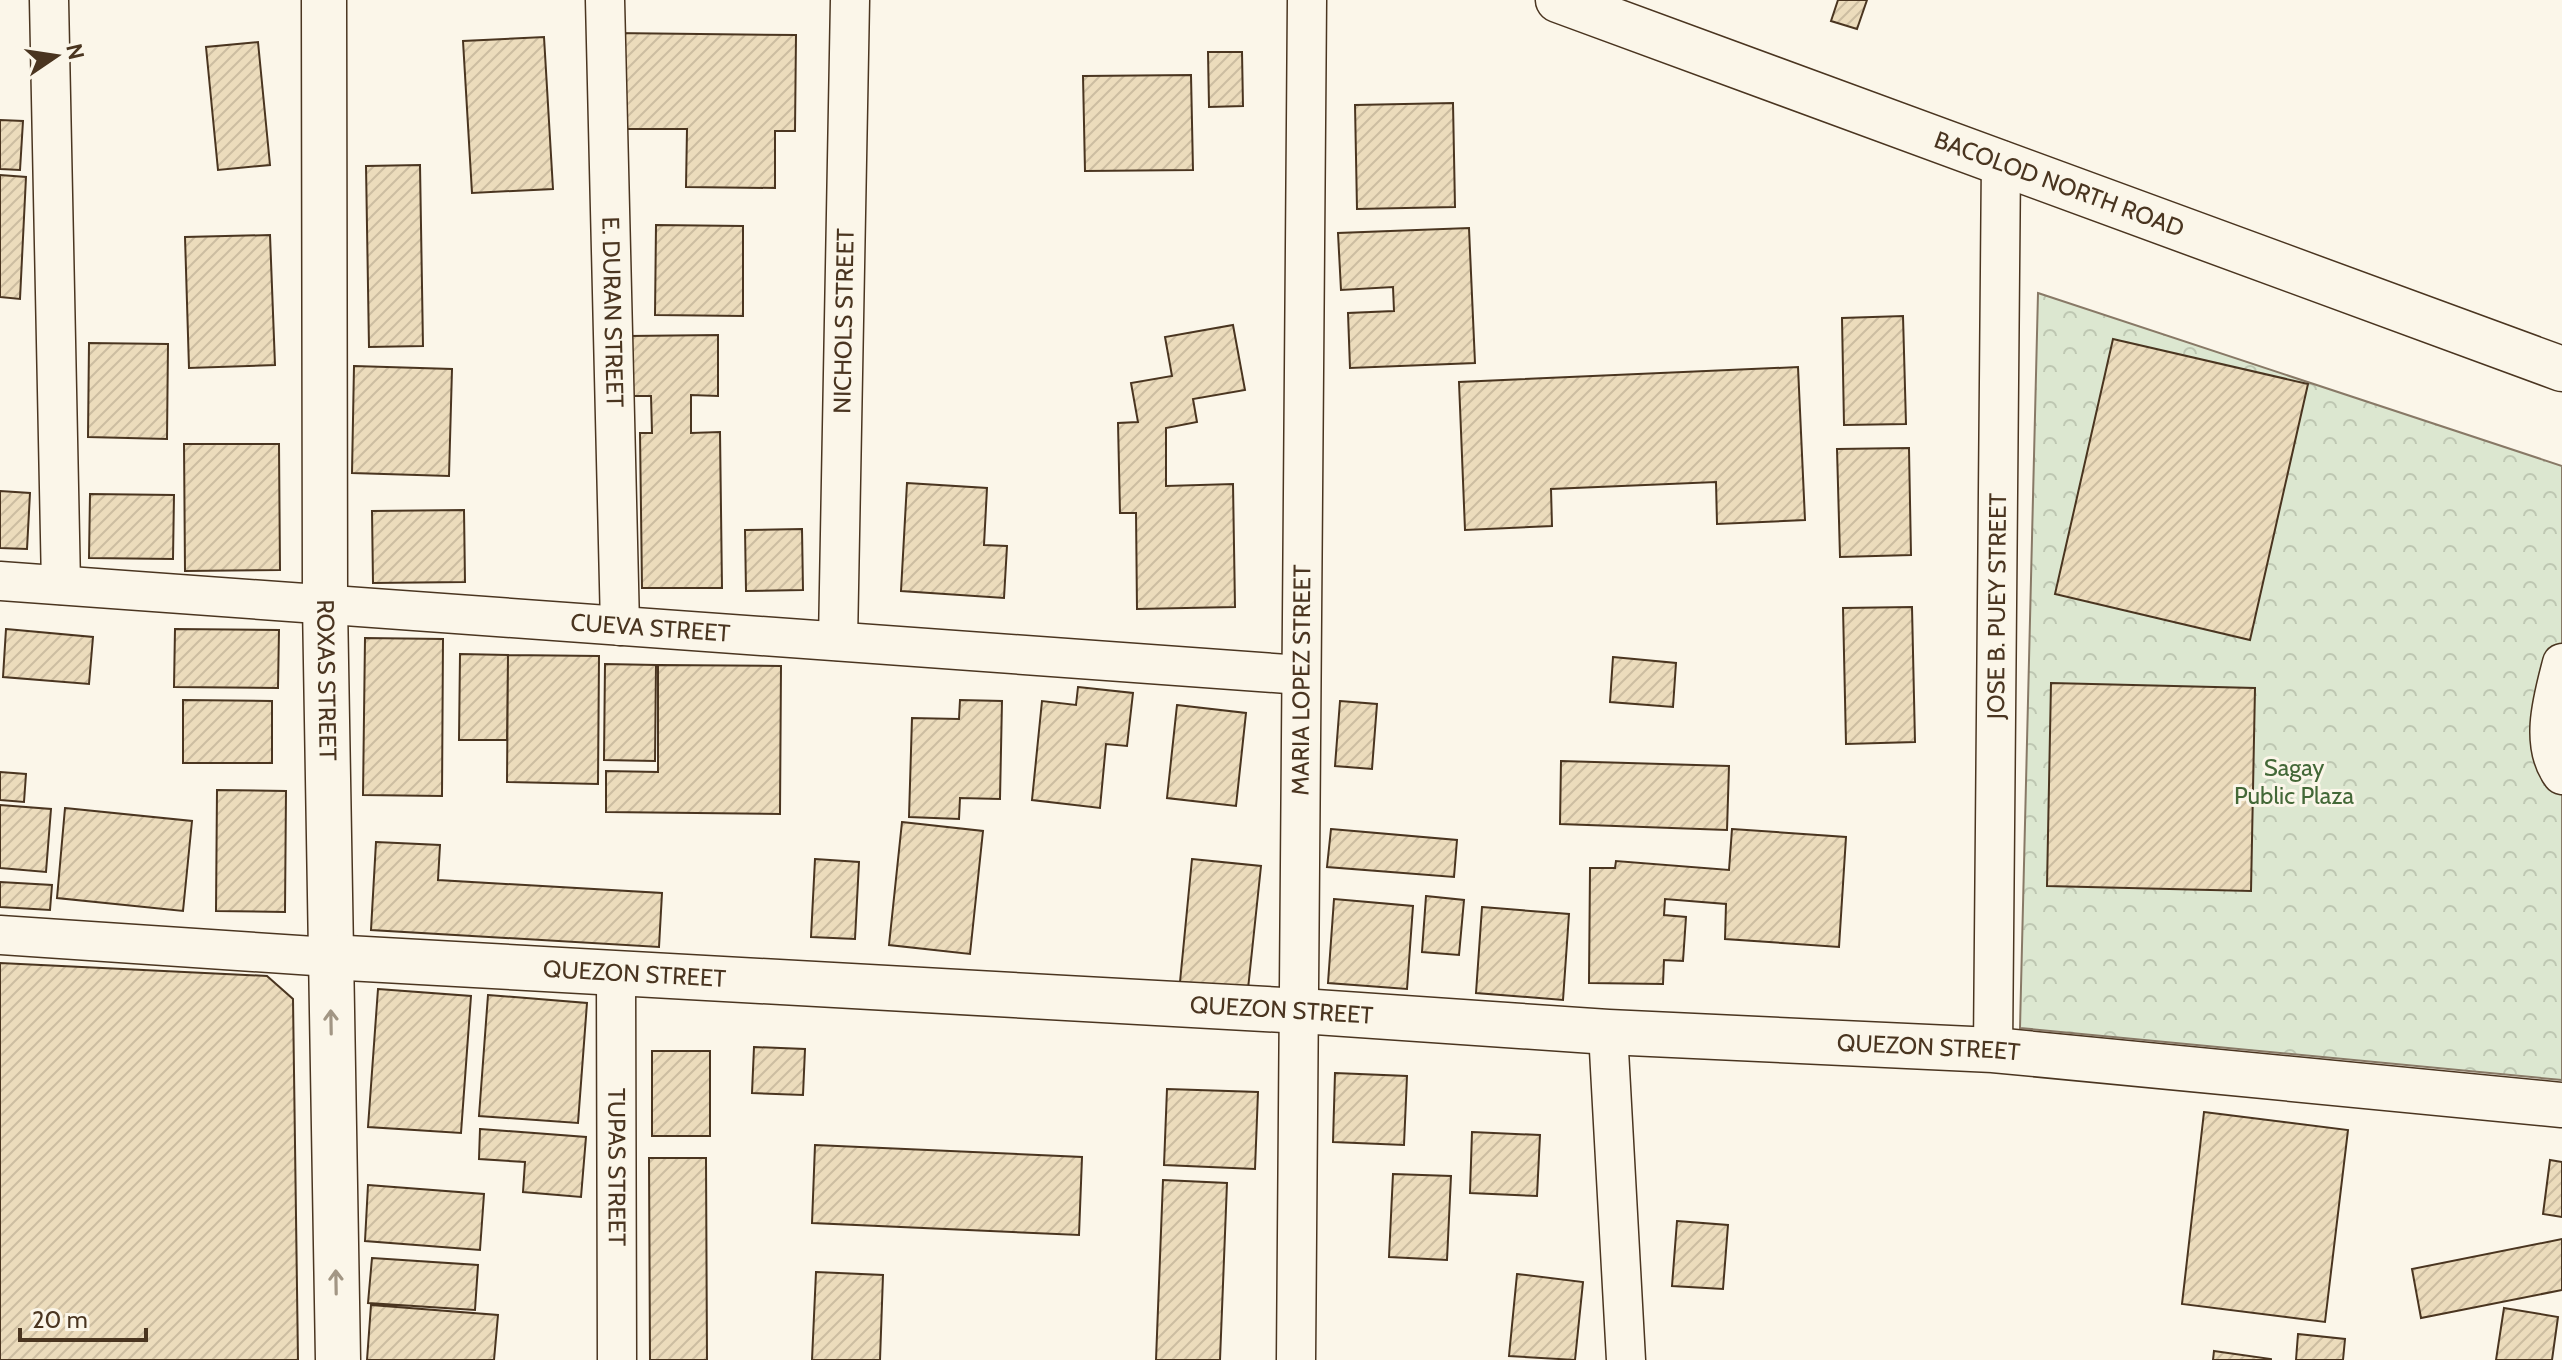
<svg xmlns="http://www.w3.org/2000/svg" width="2562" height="1360" viewBox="0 0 2562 1360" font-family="Cabin,sans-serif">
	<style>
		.park { fill: url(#park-crowns); stroke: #887966; stroke-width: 2 }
		.building { fill: url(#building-hatch); stroke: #4a3520; stroke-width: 2 }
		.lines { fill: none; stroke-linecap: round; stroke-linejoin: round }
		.street-casing { stroke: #4a3520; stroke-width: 41 }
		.secondary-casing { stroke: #4a3520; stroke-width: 47 }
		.highway-casing { stroke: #4a3520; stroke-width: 47 }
		.street { stroke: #fbf6e9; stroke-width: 38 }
		.secondary { stroke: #fbf6e9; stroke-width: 44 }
		.highway { stroke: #fbf6e9; stroke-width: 44 }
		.oneway { stroke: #a29684 }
		.labels { text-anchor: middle; stroke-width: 6; stroke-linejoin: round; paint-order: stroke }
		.street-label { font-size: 24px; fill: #4a3520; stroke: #fbf6e9 }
		.park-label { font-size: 24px; fill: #436837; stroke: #fbf6e9 }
	</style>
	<defs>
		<pattern id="park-crowns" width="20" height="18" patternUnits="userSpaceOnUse" patternTransform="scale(2)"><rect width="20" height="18" fill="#dce7d0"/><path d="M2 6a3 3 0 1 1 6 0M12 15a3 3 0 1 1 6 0" fill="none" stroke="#bec7b2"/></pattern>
		<pattern id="building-hatch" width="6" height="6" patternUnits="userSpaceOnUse" patternTransform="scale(2)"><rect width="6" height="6" fill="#ecdcbc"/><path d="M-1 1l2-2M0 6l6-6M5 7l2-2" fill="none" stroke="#ccbda1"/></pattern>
	</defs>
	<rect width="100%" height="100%" fill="#fbf6e9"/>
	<path class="park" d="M2038,293L2562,466V1080L2020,1028Z"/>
	<path class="building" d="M1838,0H1867L1857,29L1831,21Z
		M613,33L796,35L795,131H775V188L686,187L687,129H611Z
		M544,37L553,189L472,193L463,41Z
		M258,42L270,165L218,170L206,47Z
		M1208,52H1242L1243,106L1209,107Z
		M1191,75L1193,170L1085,171L1083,76Z
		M1453,103L1455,207L1357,209L1355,105Z
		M0,120L23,121L20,170L0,169Z
		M420,165L423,346L369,347L366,166Z
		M0,175L26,177L20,299L0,297Z
		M656,225L743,226V316L655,315Z
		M1469,228L1475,363L1350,368L1348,313L1394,311L1393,287L1341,290L1338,233Z
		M270,235L275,365L189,368L185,237Z
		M1903,316L1906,424L1844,425L1842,318Z
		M1233,325L1245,390L1193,399L1197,422L1166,428V486L1233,484L1235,607L1137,609L1136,513H1120L1118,423L1138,422L1131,383L1172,376L1165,337Z
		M718,335V396L691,395V433L720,432L722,588H642L640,433H652L651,396H629L628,336Z
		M2113,339L2308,384L2250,640L2055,594Z
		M89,343L168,344L167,439L88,437Z
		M354,366L452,369L449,476L352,473Z
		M1798,367L1805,520L1717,524L1716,482L1551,489L1552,526L1465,530L1459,382Z
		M184,444H279L280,570L185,571Z
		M1909,448L1911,555L1840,557L1837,449Z
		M907,483L987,488L984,545L1007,546L1004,598L901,591Z
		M0,491L30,493L27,549L0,548Z
		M90,494L174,495L173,559L89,558Z
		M464,510L465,582L373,583L372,511Z
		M802,529L803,590L746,591L745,530Z
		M1912,607L1915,742L1846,744L1843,608Z
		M6,629L93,637L89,684L3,677Z
		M175,629L279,630L278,688L174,687Z
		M365,638L443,639L442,796L363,795Z
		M460,654L508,655L507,740H459Z
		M508,655L599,656L598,784L507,782Z
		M1613,657L1676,663L1673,707L1610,702Z
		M605,664L656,665L655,761L604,760Z
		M658,665L781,666L780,814L606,812V771L658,772Z
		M2051,683L2255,688L2251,891L2047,886Z
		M1078,687L1133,693L1127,746L1106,744L1100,808L1032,800L1042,701L1076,705Z
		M183,700L272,701V763H183Z
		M960,700L1002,701L1000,799L960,798L959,819L909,817L912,718L959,719Z
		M1340,701L1377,704L1372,769L1335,766Z
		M1177,705L1246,713L1236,806L1167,798Z
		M1561,761L1729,766L1727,830L1560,824Z
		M0,772L26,774L24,802L0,800Z
		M217,790L286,791L285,912L216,911Z
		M0,805L51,809L46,872L0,868Z
		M65,808L192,821L183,911L57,898Z
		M902,822L983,831L970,954L889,945Z
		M1331,829L1457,840L1454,877L1327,867Z
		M1732,829L1846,837L1839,947L1725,939L1726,904L1665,899L1664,915L1686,917L1683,961L1664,960L1663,984L1589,983L1590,868H1615L1616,861L1729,870Z
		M376,842L440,845L438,880L662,893L659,947L371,930Z
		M815,859L859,862L855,939L811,937Z
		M1192,859L1261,866L1248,989L1180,982Z
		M0,882L52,885L50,910L0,907Z
		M1426,896L1464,900L1459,955L1422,952Z
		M1334,899L1413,906L1407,989L1328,983Z
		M1482,907L1569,914L1563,1000L1476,993Z
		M0,963L267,976L293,999L298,1360H0Z
		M378,989L471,996L461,1133L368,1127Z
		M488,995L587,1003L578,1123L479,1116Z
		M754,1047L805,1049L803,1095L752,1093Z
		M652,1051H710V1136H652Z
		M1335,1073L1407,1076L1404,1145L1333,1142Z
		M1167,1089L1258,1092L1255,1169L1164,1165Z
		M2204,1112L2348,1130L2325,1322L2182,1304Z
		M480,1129L586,1137L581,1197L523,1192L525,1162L479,1159Z
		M1472,1132L1540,1135L1537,1196L1470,1193Z
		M815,1145L1082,1157L1079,1235L812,1223Z
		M649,1158H706L707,1360H650Z
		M2550,1160L2562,1162V1217L2543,1214Z
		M1393,1174L1451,1176L1447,1260L1389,1257Z
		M1163,1180L1227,1183L1220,1360H1156Z
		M368,1185L484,1194L480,1250L365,1241Z
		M1677,1221L1728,1225L1723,1289L1672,1286Z
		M2562,1239V1290L2421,1318L2412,1269Z
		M372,1258L478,1265L475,1310L368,1303Z
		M816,1272L883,1275L880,1360H812Z
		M1517,1274L1583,1282L1575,1360L1509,1356Z
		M371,1305L498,1315L494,1360H367Z
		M2504,1308L2558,1317L2552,1360H2496Z
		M2298,1334L2345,1339L2343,1360H2296Z
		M2214,1351L2271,1359V1360H2213Z"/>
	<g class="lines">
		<defs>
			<g id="street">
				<path d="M49,0L61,585"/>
				<path id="s1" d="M605,0L620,626"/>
				<path id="s2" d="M0,581L1301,675"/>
				<path id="s3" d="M838,641L850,0"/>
				<path d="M2562,663C2553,698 2539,744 2562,775"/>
				<path d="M0,935L329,957"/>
				<path id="s4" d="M616,975L617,1360"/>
				<path d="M1608,1032L1626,1360"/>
				<path id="s5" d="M1993,1050L2001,160"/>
				<path id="s6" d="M1296,1360L1307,0"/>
			</g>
			<g id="secondary">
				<path id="s7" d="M324,0L325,604L338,1360"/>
				<path id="s8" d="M329,957L1301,1011L1608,1032L1993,1050L2562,1105"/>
			</g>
			<g id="highway">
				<path id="s9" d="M1558,0L2562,369"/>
			</g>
		</defs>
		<use href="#street" class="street-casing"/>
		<use href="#secondary" class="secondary-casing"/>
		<use href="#highway" class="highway-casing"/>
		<use href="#street" class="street"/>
		<use href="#secondary" class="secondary"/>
		<use href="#highway" class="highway"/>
	</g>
	<defs><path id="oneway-shaft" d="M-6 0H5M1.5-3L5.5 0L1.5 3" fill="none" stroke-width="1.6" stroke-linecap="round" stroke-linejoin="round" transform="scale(2)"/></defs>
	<g class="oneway">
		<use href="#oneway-shaft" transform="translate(331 1022) rotate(-91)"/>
		<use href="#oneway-shaft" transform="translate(336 1282) rotate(-91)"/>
	</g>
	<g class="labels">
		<g class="street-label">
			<text dy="8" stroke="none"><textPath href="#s9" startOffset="534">BACOLOD NORTH ROAD</textPath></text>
			<text dy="8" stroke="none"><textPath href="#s1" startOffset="312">E. DURAN STREET</textPath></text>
			<text dy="8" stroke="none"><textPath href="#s3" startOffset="320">NICHOLS STREET</textPath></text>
			<text dy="8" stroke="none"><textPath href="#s5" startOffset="444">JOSE B. PUEY STREET</textPath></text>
			<text dy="8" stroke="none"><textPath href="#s2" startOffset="652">CUEVA STREET</textPath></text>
			<text dy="8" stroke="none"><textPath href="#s7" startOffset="680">ROXAS STREET</textPath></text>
			<text dy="8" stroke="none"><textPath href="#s6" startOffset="680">MARIA LOPEZ STREET</textPath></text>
			<text dy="8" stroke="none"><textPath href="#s8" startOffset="306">QUEZON STREET</textPath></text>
			<text dy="8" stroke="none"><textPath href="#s8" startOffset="954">QUEZON STREET</textPath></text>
			<text dy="8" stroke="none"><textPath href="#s8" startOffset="1602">QUEZON STREET</textPath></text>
			<text dy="8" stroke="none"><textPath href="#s4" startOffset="192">TUPAS STREET</textPath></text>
		</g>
		<g class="park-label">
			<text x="2294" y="776">Sagay<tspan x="2294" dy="28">Public Plaza</tspan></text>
		</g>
	</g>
	<g transform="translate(56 56) rotate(77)" stroke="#fbf6e9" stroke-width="6" paint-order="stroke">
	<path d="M0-6L14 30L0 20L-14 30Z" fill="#4a3520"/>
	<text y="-12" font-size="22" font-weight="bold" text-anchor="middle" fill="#4a3520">N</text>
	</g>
	<path d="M20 1328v12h126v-12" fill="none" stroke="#4a3520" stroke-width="4"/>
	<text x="32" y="1328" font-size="24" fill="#4a3520" stroke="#fbf6e9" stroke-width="6" paint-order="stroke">20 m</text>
</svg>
